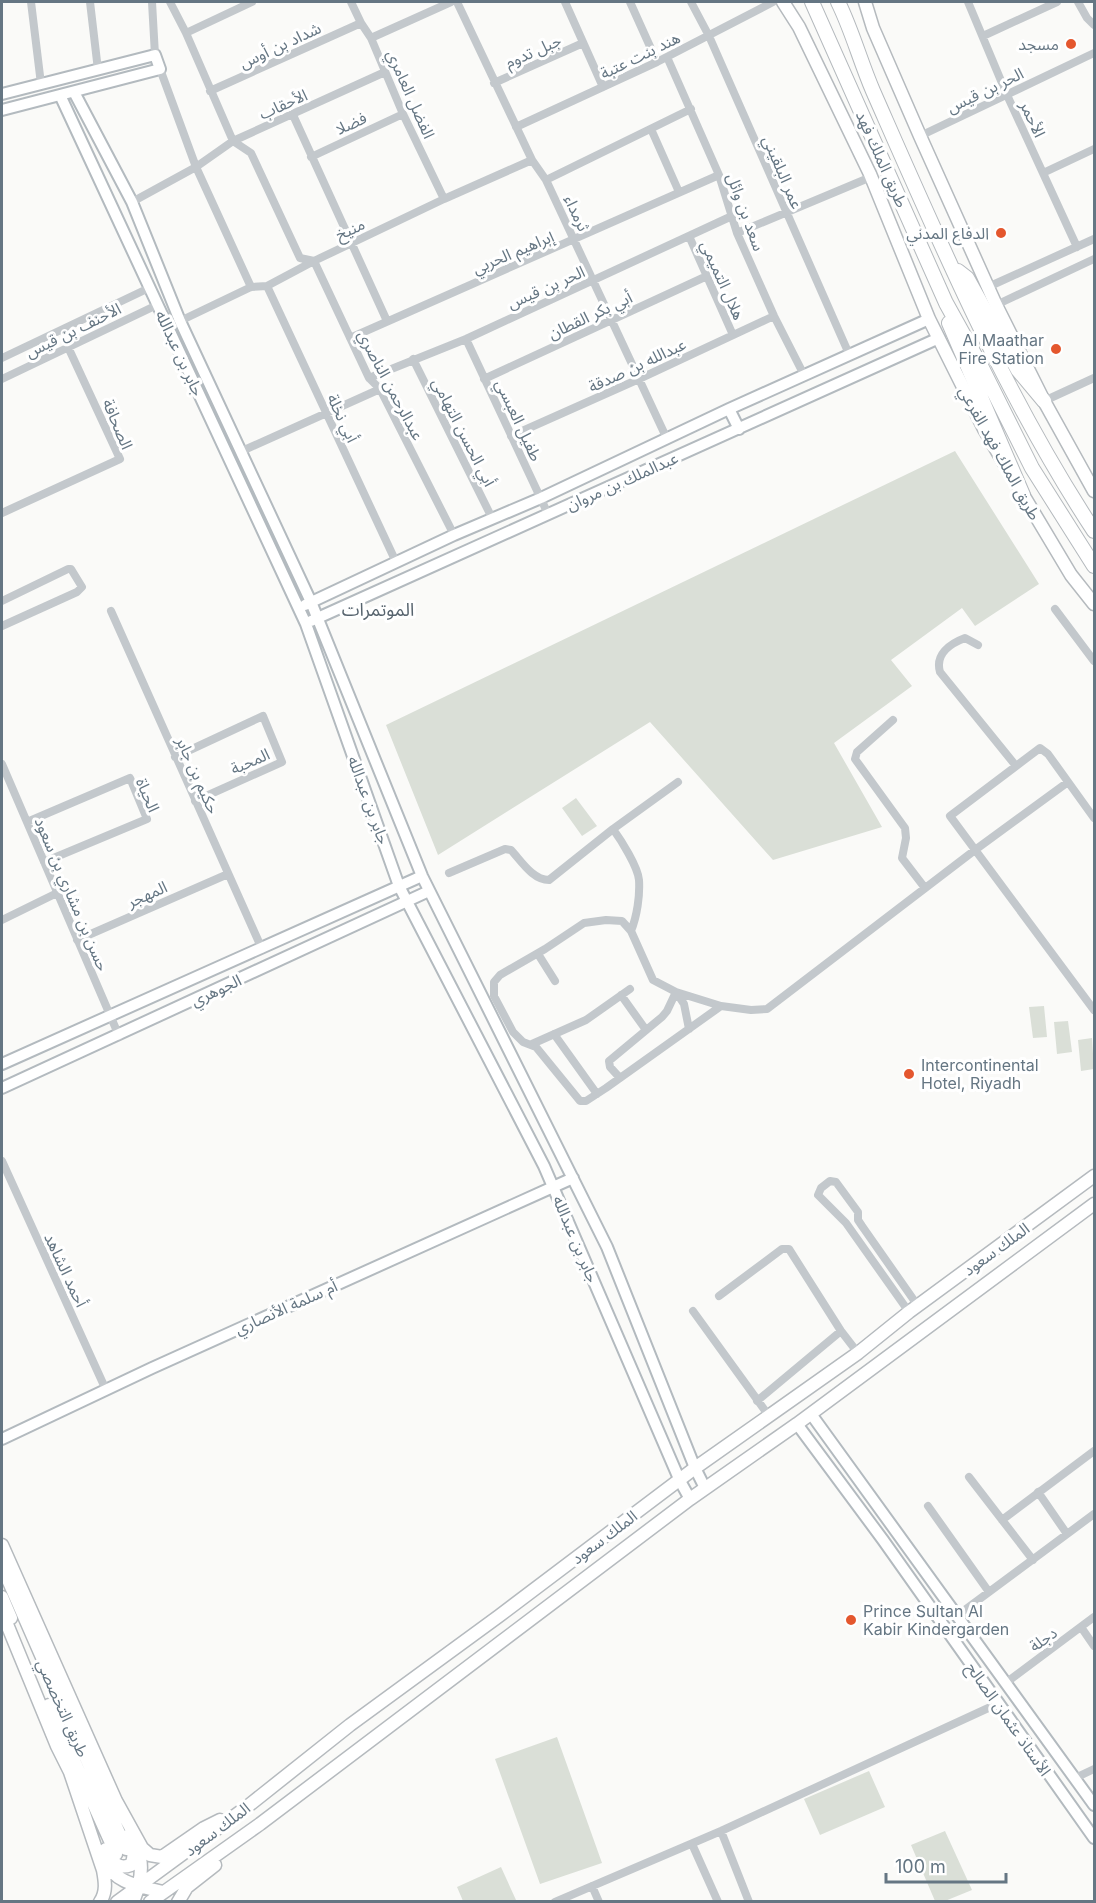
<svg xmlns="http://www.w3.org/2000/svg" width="1096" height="1903" viewBox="0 0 1096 1903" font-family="Inter,'Noto Sans Arabic',sans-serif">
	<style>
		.green { fill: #dadfd7 }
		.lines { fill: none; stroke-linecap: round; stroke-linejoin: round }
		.secondary-casing { stroke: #b3babf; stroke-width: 14 }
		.primary-casing { stroke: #b5babe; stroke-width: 15 }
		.highway-casing { stroke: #b4b9bd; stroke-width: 16 }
		.street { stroke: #c3c8cc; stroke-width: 8 }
		.secondary { stroke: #fff; stroke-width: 10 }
		.primary { stroke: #fff; stroke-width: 12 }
		.highway { stroke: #fff; stroke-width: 14 }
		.poi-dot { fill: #e4572e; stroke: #fff; stroke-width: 2 }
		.labels { text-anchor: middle; stroke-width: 6; stroke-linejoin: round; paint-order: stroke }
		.poi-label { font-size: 16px; fill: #657683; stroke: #fff; text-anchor: end }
		.street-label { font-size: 16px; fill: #657683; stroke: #fff }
		.neighbourhood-label { font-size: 18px; fill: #57646e; stroke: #fff }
	</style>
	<rect width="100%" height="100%" fill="#fafaf8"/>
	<path class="green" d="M955,451L1039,584L975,626L962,608L891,660L912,686L834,743L882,827L773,860L650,722L438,855L386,725Z
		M576,798L597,826L582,836L562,808Z
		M1044,1006L1047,1037L1033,1038L1029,1007Z
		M1068,1021L1072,1052L1057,1054L1054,1022Z
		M1092,1038L1094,1069L1081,1071L1078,1040Z
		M557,1737L602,1863L540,1884L495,1759Z
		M869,1771L885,1807L820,1835L804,1799Z
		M945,1831L972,1890L945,1901H935L911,1845Z
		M501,1867L516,1900L511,1902L463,1901L457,1887Z"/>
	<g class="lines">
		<defs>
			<path id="secondary" d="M74,92L132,202L180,321L311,602L422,876L607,1247L695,1468L705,1488
				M2,94L155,55L160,69L2,110
				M60,95L306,624L399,886L544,1166L680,1481L690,1499
				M729,409L739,429
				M305,605L454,535L541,498L729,409L929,319
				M311,621L939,338
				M2,1064L422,876
				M2,1088L429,891
				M811,1414L1094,1805
				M797,1424L883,1540L1094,1838
				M2,1439L152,1368L573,1178"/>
			<path id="primary" d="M783,2L799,27L870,174L929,319L984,429L1004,463
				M865,2L873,28L920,136L996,305L1044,401L1094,491
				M1019,488L1071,575L1094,604
				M2,1545L116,1801L142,1848L150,1855L162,1857L204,1828L220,1820
				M2,1566L126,1849
				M2,1597L11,1618
				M2,1612L57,1746L70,1772L103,1870C105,1881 107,1892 100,1902
				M49,1705L116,1854
				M106,1849C112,1862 117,1870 131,1865C136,1854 133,1846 129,1835
				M104,1860C115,1884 140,1886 163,1892
				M117,1902L248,1806L350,1725L499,1616L695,1468L858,1353L909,1312L1094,1176
				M133,1902C140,1885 145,1866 137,1849
				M150,1902L260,1824L690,1499L797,1424L1094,1204
				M178,1902L187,1887L215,1865"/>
			<path id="highway" d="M812,2L946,303L982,368L1032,468L1094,566
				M838,2C852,30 860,61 873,91C939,241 1004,394 1094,531
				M958,271L967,278L1018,370L1044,401
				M949,323L1023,495"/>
		</defs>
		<use href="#secondary" class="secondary-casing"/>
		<use href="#primary" class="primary-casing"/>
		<use href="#highway" class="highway-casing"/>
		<path class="street" d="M31,2L41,84
			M90,2L98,70
			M152,2L155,55
			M170,2L186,33L233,141L251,153L300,258L314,261L369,378L380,389L454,535
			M351,2L361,23L371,38L403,114L444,199
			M457,2L532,160L546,180L667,439
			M565,2L603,87
			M630,2L657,62
			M691,2L709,36L849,354
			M968,2L1007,95L1077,247
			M1078,2L1087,18L1094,25
			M186,33L252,2
			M983,36L1057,2
			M371,38L451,2
			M667,57L719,175L737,233L774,316L804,375
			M160,69L196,167L251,287
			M494,83L583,43
			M210,91L361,23
			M293,115L387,321
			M516,127L657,62L773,2
			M651,129L679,192
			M920,136L1094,53
			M311,157L403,114
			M1043,173L1094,149
			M546,180L691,109
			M132,202L196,167L233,141L385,72
			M737,233L871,177
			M689,236L733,335
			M267,286L396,562
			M988,287L1094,239
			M996,305L1094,259
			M180,321L251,287L267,286L314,261L444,199L532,160
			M350,338L719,175
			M466,339L548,514
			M2,358L149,288
			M413,359L492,518
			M369,378L466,339L732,216
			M2,379L157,305
			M484,379L707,276
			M1044,401L1094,378
			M511,436L639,379L774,316
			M242,451L380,389
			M2,513L120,459L68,347
			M2,601L68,569H71L82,587L77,592L2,626
			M1055,609L1094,661
			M111,611L262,949
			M978,645L965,638C949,644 935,655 940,672L1016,766
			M893,720L857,752L855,759L905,828L906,838L902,858L925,888
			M175,757L263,716L282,762L195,801
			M2,764L119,1036
			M678,782L613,829C621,840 638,867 639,880C640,896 637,916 631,931L653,980L676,992L721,1006
			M1094,818L1048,754L1040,748L950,816L1094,1010
			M27,822L130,778L147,819L44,862
			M449,873L505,849L511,850C522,862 533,880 549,880L613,829
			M2,920L57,893
			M631,931L622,921L606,920L584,923L545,949L500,975L494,982V996L513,1032L523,1042L536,1047L580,1101H586L606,1088L721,1006L751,1010L767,1009L975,850L1068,782
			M77,940L228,874
			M538,954L555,981
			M621,995L646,1030
			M554,1034L597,1094
			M532,1044L586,1020L630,989
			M620,1078L610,1067L609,1061L662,1017L667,1011L676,992L684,1004L689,1029
			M2,1161L106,1390
			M719,1296L782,1249H789L841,1331L858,1353
			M693,1311L769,1416
			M909,1312L846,1223L818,1195L821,1188L830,1181L836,1182L858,1212V1220L862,1226L918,1306
			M757,1401L841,1331
			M969,1477L1033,1560
			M1038,1492L1067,1534
			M928,1506L989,1592
			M1002,1520L1094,1451
			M958,1615L1094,1514
			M1081,1627L1094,1646
			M1007,1682L1094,1617
			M1075,1778L1094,1769
			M721,1831L749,1902
			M692,1844L718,1902
			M592,1886L599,1902
			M555,1902L721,1831L997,1704"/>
		<use href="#secondary" class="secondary"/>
		<use href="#primary" class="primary"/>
		<use href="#highway" class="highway"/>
	</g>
	<g class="poi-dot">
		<circle cx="1071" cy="44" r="6"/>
		<circle cx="1001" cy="233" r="6"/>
		<circle cx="1056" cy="349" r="6"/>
		<circle cx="909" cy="1074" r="6"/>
		<circle cx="851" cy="1620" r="6"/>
	</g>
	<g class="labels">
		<g class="poi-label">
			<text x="1059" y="50">مسجد</text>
			<text x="989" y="239">الدفاع المدني</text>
			<text x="1044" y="346">Al Maathar<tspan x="1044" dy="18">Fire Station</tspan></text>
			<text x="921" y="1071" text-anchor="start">Intercontinental<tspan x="921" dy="18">Hotel, Riyadh</tspan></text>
			<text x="863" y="1617" text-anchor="start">Prince Sultan Al<tspan x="863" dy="18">Kabir Kindergarden</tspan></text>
		</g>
		<g class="street-label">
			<text transform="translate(280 45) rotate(-25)" y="6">شداد بن أوس</text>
			<text transform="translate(533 51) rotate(-24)" y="6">جبل تدوم</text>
			<text transform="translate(640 55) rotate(-26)" y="6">هند بنت عتبة</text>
			<text transform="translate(985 90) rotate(-26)" y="6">الحر بن قيس</text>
			<text transform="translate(411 94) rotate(66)" y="6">الفضل العامري</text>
			<text transform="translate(283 104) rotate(-24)" y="6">الأحقاب</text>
			<text transform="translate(1033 119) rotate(65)" y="6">الأحمر</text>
			<text transform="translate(351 123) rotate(-25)" y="6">فضلا</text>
			<text transform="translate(882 159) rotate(66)" y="6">طريق الملك فهد</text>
			<text transform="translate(783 172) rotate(67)" y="6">عمر البلقيني</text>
			<text transform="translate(746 212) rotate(70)" y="6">سعد بن وائل</text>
			<text transform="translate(577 213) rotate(65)" y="6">ثرمداء</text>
			<text transform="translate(350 229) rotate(-25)" y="6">منيخ</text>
			<text transform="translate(513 252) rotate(-23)" y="6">إبراهيم الحربي</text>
			<text transform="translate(723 280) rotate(66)" y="6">هلال التميمي</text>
			<text transform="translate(546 287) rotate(-24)" y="6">الحر بن قيس</text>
			<text transform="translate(590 315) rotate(-25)" y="6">أبي بكر القطان</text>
			<text transform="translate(73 330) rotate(-26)" y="6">الأحنف بن قيس</text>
			<text transform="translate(180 353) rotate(65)" y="6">جابر بن عبدالله</text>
			<text transform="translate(637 365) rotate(-25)" y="6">عبدالله بن صدقة</text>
			<text transform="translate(391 385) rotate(62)" y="6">عبدالرحمن الناصري</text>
			<text transform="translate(343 418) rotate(65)" y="6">أبي نخلة</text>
			<text transform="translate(519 420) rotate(65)" y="6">طفيل العبسي</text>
			<text transform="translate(118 424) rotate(67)" y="6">الصحافة</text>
			<text transform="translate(464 432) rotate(63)" y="6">أبي الحسن التهامي</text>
			<text transform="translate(1000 453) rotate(61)" y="6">طريق الملك فهد الفرعي</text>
			<text transform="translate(622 481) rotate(-24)" y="6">عبدالملك بن مروان</text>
			<text transform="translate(250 761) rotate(-24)" y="6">المحبة</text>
			<text transform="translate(198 775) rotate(66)" y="6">حكيم بن جابر</text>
			<text transform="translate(148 795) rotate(67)" y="6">الحياة</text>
			<text transform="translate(369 800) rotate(70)" y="6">جابر بن عبدالله</text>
			<text transform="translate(72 894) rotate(67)" y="6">حسن بن مشاري بن سعود</text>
			<text transform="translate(147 894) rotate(-24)" y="6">المهجر</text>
			<text transform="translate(216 990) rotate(-25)" y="6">الجوهري</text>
			<text transform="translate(576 1239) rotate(67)" y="6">جابر بن عبدالله</text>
			<text transform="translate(996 1249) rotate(-36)" y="6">الملك سعود</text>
			<text transform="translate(66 1270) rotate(65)" y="6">أحمد الشاهد</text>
			<text transform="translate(286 1307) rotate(-24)" y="6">أم سلمة الأنصاري</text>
			<text transform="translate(604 1537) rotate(-37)" y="6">الملك سعود</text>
			<text transform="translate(1043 1639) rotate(-36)" y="6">دجلة</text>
			<text transform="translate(63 1708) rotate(66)" y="6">طريق التخصصي</text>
			<text transform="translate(1009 1719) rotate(55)" y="6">الأستاذ عثمان الصالح</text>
			<text transform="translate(217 1829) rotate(-37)" y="6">الملك سعود</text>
		</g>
		<g class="neighbourhood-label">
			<text x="378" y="616">الموتمرات</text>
		</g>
	</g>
	<rect width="1096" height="1903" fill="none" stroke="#657683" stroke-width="6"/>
	<path d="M886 1873v9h120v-9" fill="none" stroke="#657683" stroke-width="3"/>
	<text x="895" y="1873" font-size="18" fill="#657683" stroke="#ffffff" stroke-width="4.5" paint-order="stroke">100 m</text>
</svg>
